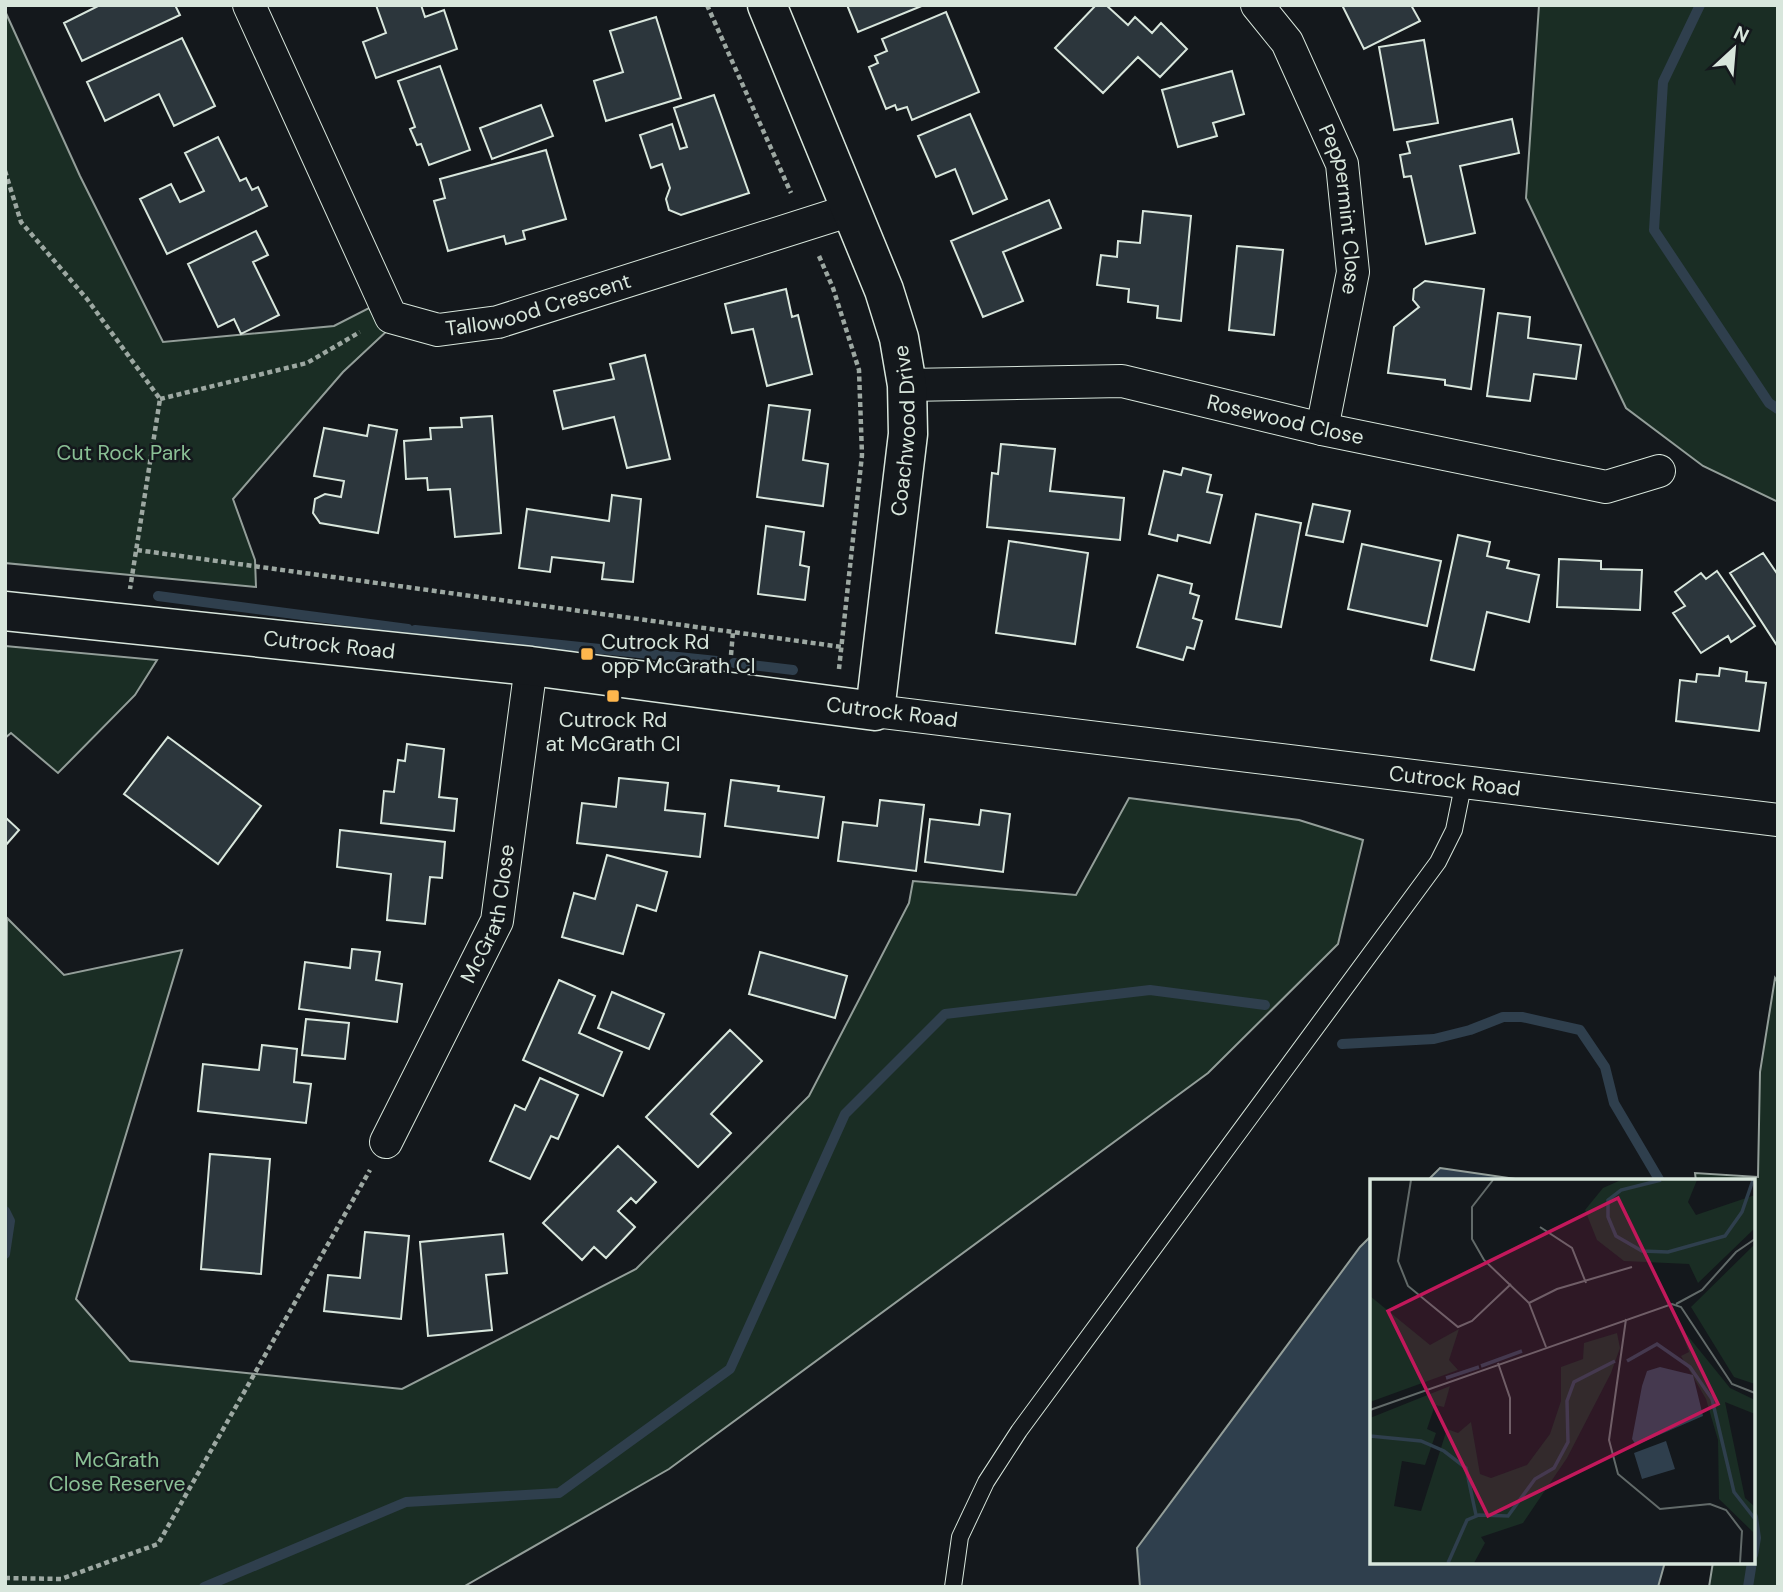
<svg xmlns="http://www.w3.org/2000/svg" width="1783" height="1592" viewBox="0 0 1783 1592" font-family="'DM Sans',sans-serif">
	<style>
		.green { fill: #1a2d24; stroke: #939e99; stroke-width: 2 }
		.water { fill: #2f3f4d; stroke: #939e99; stroke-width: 2 }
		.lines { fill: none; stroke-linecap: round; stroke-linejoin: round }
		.stream { stroke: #2f3f4d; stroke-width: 10 }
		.building { fill: #2c363c; stroke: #d8e6dc; stroke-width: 2 }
		.lane-casing { stroke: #d8e6dc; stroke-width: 18 }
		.street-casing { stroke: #d8e6dc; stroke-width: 34 }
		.secondary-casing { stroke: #d8e6dc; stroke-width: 41 }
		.path { stroke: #9da8a2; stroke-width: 4.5; stroke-dasharray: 5 3.5; stroke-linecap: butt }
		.lane { stroke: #14181c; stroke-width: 16 }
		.street { stroke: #14181c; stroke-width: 32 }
		.secondary { stroke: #14181c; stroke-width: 38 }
		.poi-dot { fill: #ffb74d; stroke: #14181c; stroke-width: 2.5 }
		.labels { text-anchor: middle; stroke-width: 5; stroke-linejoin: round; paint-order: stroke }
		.street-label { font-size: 21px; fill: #d8e6dc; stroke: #14181c }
		.park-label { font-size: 21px; fill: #8ac095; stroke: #14181c }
		.poi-label { font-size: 21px; fill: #d8e6dc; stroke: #14181c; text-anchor: start }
		.inset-river { fill: none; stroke: #2f3f4d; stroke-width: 3.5 }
		.inset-road { fill: none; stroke: #626a69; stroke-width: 2 }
		.view { fill: #c2185b; fill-opacity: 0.15; stroke: #c2185b; stroke-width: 3.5 }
		.inset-edge { fill: none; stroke: #d8e6dc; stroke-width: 3.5 }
	</style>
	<rect width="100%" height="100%" fill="#14181c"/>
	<path class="green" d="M1539,5H1778V502L1703,466L1626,408L1526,198Z
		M5,11L80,176L163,342L334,326L369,308L378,323L389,329L343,372L233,499L255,560L256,587L5,563Z
		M5,646L157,660L135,695L58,773L11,733L5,738Z
		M1129,798L1299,820L1363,840L1338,944L1208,1073L669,1469L463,1587H5L7,918L64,975L182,950L76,1299L130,1361L402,1389L636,1269L809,1096L909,903L913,881L1076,895Z
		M1775,978L1778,983V1587H1709L1713,1562H1753V1181H1696L1695,1173L1758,1177L1760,1072Z"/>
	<path class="water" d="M1440,1168L1529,1181H1427Z
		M1372,1235V1562H1665L1658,1587H1140L1137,1548L1360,1247Z"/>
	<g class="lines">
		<path class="stream" d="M1700,5L1663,82L1654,230L1769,403L1778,409
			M158,596L408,629
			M415,630L717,661
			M734,663L793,670
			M1342,1044L1434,1039L1470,1030L1503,1017H1522L1580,1030L1605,1067L1614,1103L1660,1181
			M5,1211L10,1221L5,1254
			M1753,1517L1756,1538L1753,1555
			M204,1587L406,1502L559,1493L730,1369L845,1114L945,1014L1150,990L1265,1005
			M1748,1587L1752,1562"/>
	</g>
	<path class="building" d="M100,5H175L180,15L82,61L64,23Z
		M376,5H421L425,17L444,10L457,49L376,78L363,42L386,33Z
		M847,5H924L858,32Z
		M1096,5H1106L1128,25L1135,17L1152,33L1161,23L1187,49L1160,77L1138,57L1103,93L1055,48Z
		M1342,5H1411L1420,21L1364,49Z
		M946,12L979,92L912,120L907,107L897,110L895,105L886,109L869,67L878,63L875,56L887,51L882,39Z
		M656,17L681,98L606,121L594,81L623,72L610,31Z
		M182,38L215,106L174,126L159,94L105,121L87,82Z
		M1424,40L1438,123L1394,130L1379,47Z
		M440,66L470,150L429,165L421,144L417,145L410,129L415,127L398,81Z
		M1232,71L1244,114L1213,123L1217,136L1178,147L1162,90Z
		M714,95L749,193L681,215L669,210L666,199L670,188L662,164L651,168L640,135L672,124L680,149L687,147L674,108Z
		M541,105L553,136L492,159L480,128Z
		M970,114L1007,199L973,214L955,169L936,177L918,136Z
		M1512,119L1519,153L1460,166L1475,233L1426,244L1411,176L1404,177L1400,155L1410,153L1407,142Z
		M218,137L240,181L246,178L252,190L258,187L267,206L167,254L140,199L171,184L180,202L204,191L185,153Z
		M546,150L566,219L523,231L525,239L506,244L504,236L448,251L434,201L445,198L440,179Z
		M1049,200L1061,228L1003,252L1023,301L983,317L951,241Z
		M1143,211L1191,216L1181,321L1157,318L1158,306L1128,302L1129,289L1097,285L1101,255L1117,257L1118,241L1140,243Z
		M256,231L268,255L253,262L279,315L241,334L234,319L218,327L188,264Z
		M1237,246L1283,250L1274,335L1229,330Z
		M1425,281L1484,289L1471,389L1445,385V380L1388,373L1394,327L1419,307L1413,300L1414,289Z
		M786,289L792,317L798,315L812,374L767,386L753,329L732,333L725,304Z
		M1498,313L1530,317L1528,338L1581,345L1576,379L1534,374L1530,401L1487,396Z
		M645,355L670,459L627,468L614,417L563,429L554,391L614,379L610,364Z
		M769,405L810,410L803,460L828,464L823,506L757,497Z
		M492,416L501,533L455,537L450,489L428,490L427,478L406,479L404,441L431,439L430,428L462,427L461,418Z
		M369,425L397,430L378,533L320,523L313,513L315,499L325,494L341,497L344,481L314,476L324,428L367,436Z
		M1001,444L1055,449L1050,491L1124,498L1120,540L987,527L992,473L998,474Z
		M1183,468L1211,475L1207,492L1222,495L1210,543L1178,535L1177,541L1149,534L1164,471L1181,475Z
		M612,495L641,499L633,582L602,579L604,563L552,557L550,572L519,568L527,509L609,521Z
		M1313,504L1350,511L1343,542L1306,535Z
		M1256,514L1301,523L1281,627L1236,619Z
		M766,526L804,532L800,565L809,567L805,600L758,594Z
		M1458,535L1490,542L1487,556L1509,561L1507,568L1539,575L1529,622L1487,612L1474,670L1431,660Z
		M1009,541L1088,553L1075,644L996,633Z
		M1362,544L1441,561L1427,626L1348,609Z
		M1763,553L1778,575V647L1730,573Z
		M1559,559L1601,561V569L1642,570L1640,610L1557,607Z
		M1717,571L1755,626L1731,642L1728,636L1701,653L1673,613L1685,606L1675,592L1701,573L1706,579Z
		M1158,575L1192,584L1190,593L1199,596L1193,618L1202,621L1194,649L1187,647L1183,660L1137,647Z
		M1720,668L1747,672L1746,681L1766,683L1759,731L1676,721L1680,680L1696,682L1697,674L1719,676Z
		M168,737L261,806L218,864L124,794Z
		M407,744L444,749L439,797L457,799L454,831L381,823L384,791L394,792L398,760L405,761Z
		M619,778L668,783L665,810L705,814L700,857L577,843L582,803L616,807Z
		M731,780L779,786L778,791L824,797L818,838L725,826Z
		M880,800L924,805L916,871L838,861L843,822L877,826Z
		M981,810L1010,814L1003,872L925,862L930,819L979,825Z
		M5,817L19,830L5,846Z
		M340,830L445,842L442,878L430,877L425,924L387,920L391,874L337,867Z
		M607,855L667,872L656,911L637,905L623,954L562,937L574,893L595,899Z
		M352,949L380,952L376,980L402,984L397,1022L299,1009L305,962L350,968Z
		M760,952L847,976L835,1018L749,994Z
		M559,980L595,996L579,1033L622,1052L603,1096L523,1060Z
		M612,992L664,1014L649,1049L598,1028Z
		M306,1019L349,1023L345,1059L302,1055Z
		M730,1030L762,1061L711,1114L731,1133L698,1167L646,1117Z
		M262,1045L297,1049L294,1082L311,1084L306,1123L198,1111L203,1064L259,1070Z
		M540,1078L578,1095L558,1139L551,1136L530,1179L490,1161L515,1105L525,1110Z
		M618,1146L656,1182L636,1203L631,1198L618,1211L635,1227L606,1258L594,1247L582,1260L543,1223Z
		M210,1154L270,1159L261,1274L201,1269Z
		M365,1232L409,1236L401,1319L324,1311L328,1275L360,1278Z
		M503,1234L507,1273L486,1275L492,1330L428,1336L420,1242Z"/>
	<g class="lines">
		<defs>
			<path id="lane" d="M953,1587L960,1537L986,1482L1019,1431L1438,862L1454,830L1464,781"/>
			<g id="street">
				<path id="s1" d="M249,5L391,317L438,330L498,322L851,210"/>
				<path id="s2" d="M1257,5L1287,42L1342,164L1353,272L1322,429"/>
				<path id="s3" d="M907,385L1122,381L1322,429L1606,487L1659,471"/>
				<path id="s4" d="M875,711L1778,820"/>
				<path id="s5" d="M386,1142L497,921L531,666"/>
			</g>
			<g id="secondary">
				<path id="s6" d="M5,611L531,666L875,711L908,434L907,385L899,338L884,290L767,5"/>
			</g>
		</defs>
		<use href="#lane" class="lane-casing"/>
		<use href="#street" class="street-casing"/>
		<use href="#secondary" class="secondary-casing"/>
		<path class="path" d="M707,5L791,193
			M5,171L21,222L87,299L160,399L130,589
			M819,256L833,288L859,370L862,455L839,669
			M160,399L307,363L360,332
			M137,550L842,647
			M731,655L733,632
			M5,1578L61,1579L158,1544L370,1170"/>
		<use href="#lane" class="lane"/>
		<use href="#street" class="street"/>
		<use href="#secondary" class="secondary"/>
	</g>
	<g class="poi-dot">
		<rect x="580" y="647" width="14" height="14" rx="3.5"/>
		<rect x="606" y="689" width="14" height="14" rx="3.5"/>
	</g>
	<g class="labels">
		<g class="street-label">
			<text dy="7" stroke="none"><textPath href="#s2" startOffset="226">Peppermint Close</textPath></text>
			<text dy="7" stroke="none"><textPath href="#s1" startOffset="495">Tallowood Crescent</textPath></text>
			<text dy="7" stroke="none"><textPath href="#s3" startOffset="383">Rosewood Close</textPath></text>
			<text dy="7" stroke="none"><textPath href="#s6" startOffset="1158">Coachwood Drive</textPath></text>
			<text dy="7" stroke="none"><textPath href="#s6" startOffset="326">Cutrock Road</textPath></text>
			<text transform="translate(892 712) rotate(7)" y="7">Cutrock Road</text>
			<text dy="7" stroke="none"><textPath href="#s4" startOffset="584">Cutrock Road</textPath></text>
			<text dy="7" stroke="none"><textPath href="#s5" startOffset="252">McGrath Close</textPath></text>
		</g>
		<g class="park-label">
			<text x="124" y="460">Cut Rock Park</text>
			<text x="117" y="1467">McGrath<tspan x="117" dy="24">Close Reserve</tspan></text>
		</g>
		<g class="poi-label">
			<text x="601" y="649">Cutrock Rd<tspan x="601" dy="24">opp McGrath Cl</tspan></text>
			<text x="613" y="727" text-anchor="middle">Cutrock Rd<tspan x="613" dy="24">at McGrath Cl</tspan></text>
		</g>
	</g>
	<g transform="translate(1370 1179)">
		<rect width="385" height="385" fill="#14181c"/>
		<path d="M251,1H327L318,23L326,36L385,16V49L328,104L319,85L254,82L227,61L215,31L233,9ZM385,65V205L364,198L321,128ZM0,117L60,166L89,150L79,181L88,191L0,223ZM309,146L360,209L385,221V235L355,223L375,319L385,328V374L383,353L349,320L348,261L336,220L311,177L319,173ZM247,154L250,169L241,194L197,279L153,344L111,358L115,364L104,384H0V239L80,207L74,228L65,226L57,250L66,254L55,286L32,282L24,327L51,332L77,250L88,254L101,243L110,295L121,299L157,286L180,255L191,222V188L213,180L214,164Z" fill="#1a2d24"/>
		<path d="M290,188L323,196L333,237L266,266L262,260L272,207L277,192ZM296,262L305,290L272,300L264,274Z" fill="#2f3f4d"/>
		<path class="inset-river" d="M291,1L251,11L238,21V38L246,57L272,72L298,73L355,57L372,33L383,1M257,182L287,165L320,188L342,220L364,313L385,340M111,187L152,172M76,199L109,188M0,257L51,262L74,272L96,289L106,336M78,384L97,341L109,336L138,337L165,300L184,289L198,263L197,222L204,203L245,182"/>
		<path class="inset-road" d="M41,1L28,82L38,107L88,148L102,142L141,105M123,1L102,28V60L114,81L159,124L176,168M170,48L202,69L216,104M159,124L187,110L262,88M306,125L332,111L366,73L385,60M256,140L239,261L248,295L290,330L340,325L356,331L372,352L370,384M128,184L140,219V255M0,231L302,125L311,128L362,205L385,214"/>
		<path class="view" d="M248,19L348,225L118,337L18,132Z"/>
		<rect width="385" height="385" class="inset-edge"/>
	</g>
	<rect width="1783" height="1592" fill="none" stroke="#d8e6dc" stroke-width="14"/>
	<g transform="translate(1734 49) rotate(26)" stroke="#14181c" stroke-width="5" paint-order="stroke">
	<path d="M0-5L12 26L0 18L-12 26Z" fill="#d8e6dc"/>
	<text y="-10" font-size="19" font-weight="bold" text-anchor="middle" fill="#d8e6dc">N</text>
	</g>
</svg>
